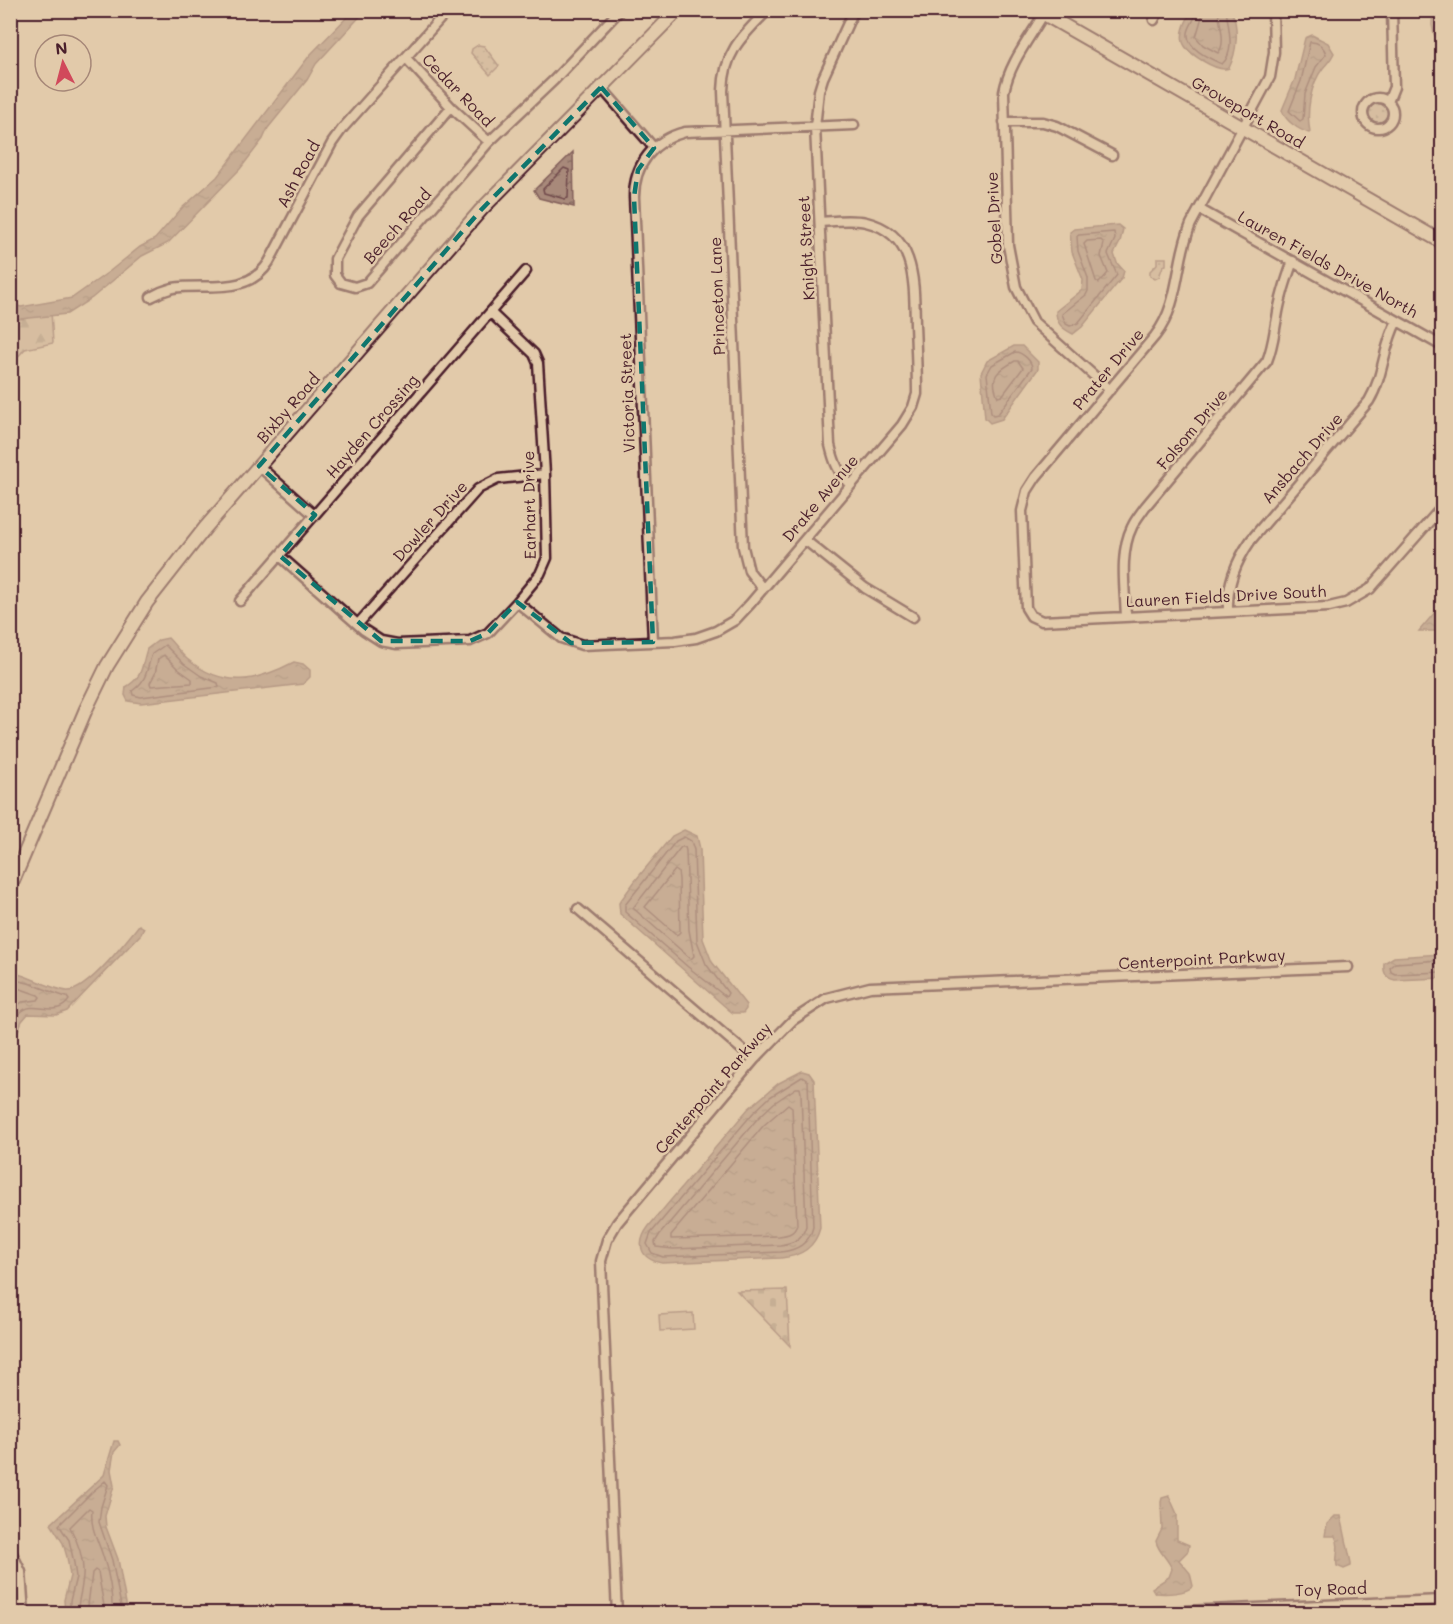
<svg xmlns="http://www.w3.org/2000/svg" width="1453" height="1624" viewBox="0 0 1453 1624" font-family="Mali,sans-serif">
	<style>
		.grass { fill: url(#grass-dots); stroke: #8a6660; stroke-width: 1.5 }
		.forest { fill: url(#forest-firs); stroke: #8a6660; stroke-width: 1.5 }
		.cemetery { fill: url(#cemetery-stones); stroke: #8a6660; stroke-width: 1.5 }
		.garden { fill: #c9ae95; stroke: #8a6660; stroke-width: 1.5 }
		.water { fill: url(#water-ripples); stroke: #825f5a; stroke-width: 1.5 }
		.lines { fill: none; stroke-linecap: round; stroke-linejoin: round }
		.shore { stroke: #70494b; stroke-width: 1.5 }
		.street-casing { stroke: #4a1f2b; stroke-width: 13 }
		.secondary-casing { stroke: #4a1f2b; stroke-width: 16 }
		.primary-casing { stroke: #4a1f2b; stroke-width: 16 }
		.street { stroke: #e2caaa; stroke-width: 8 }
		.secondary { stroke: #e2caaa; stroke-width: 12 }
		.primary { stroke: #e2caaa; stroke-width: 12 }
		.marked { fill: none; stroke: #0f766e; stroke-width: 4.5; stroke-dasharray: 12 8; stroke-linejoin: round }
		.labels { text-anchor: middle; stroke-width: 5; stroke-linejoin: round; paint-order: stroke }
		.street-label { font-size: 16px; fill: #4a1f2b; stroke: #e2caaa }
	</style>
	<defs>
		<pattern id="grass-dots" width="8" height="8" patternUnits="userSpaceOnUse" patternTransform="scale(1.5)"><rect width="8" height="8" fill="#c9ae95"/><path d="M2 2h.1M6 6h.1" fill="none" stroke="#a58d7a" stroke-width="1.8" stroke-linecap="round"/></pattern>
		<pattern id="forest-firs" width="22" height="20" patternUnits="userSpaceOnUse" patternTransform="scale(1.5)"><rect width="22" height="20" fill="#c9ae95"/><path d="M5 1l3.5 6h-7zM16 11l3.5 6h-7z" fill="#a58d7a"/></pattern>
		<pattern id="cemetery-stones" width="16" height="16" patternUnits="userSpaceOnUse" patternTransform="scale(1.5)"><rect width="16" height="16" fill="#c9ae95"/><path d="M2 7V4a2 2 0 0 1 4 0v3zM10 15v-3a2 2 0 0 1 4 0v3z" fill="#a58d7a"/></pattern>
		<pattern id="water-ripples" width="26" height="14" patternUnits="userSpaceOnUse" patternTransform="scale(1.5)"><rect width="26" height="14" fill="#a8897a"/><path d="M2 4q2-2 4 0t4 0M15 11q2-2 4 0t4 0" fill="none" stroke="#8b6f64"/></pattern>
	</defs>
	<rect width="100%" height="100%" fill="#e2caaa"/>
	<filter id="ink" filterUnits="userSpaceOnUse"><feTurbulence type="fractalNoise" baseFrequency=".0167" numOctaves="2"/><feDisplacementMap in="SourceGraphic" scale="12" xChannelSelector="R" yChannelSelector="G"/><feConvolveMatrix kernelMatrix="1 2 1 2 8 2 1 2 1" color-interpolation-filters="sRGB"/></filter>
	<g filter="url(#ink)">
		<path class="grass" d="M478,45L484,46L499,66L490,75L471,53L472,49Z
			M1369 113a10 10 0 1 1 20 0a10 10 0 1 1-20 0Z
			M1157,258H1166V265L1163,266L1159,277L1155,279L1150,276V271L1157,264Z"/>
		<path class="forest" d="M1433,11H1442V96L1438,98L1435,94L1441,54V46L1434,34L1432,25Z
			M51,311L53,343L25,349L11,364V314Z"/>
		<path class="cemetery" d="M787,1290L790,1346L737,1291Z"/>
		<path class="garden" d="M693,1313L694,1329L660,1331L659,1315Z"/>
		<path class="water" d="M354,10L365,11L316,64L307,80L268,128L263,139L240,169L168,243L142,256L92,298L67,314L11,320V304L21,307L72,298L110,271L140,247L155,239L182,208L217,177L310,55Z
			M1192,10L1232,12C1239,28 1237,52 1229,68C1218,73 1186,53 1183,42C1180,31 1187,20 1192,10Z
			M1312,35L1328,43L1334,53C1331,60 1328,62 1323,68C1310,85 1306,112 1310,132L1309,133C1299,130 1285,121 1282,110L1295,79L1305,38Z
			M573,152L574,207L539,198L534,190Z
			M1118,225L1123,229L1120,242L1114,254L1117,263L1124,271L1122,278L1082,327L1073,334C1063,329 1056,324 1056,311L1082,290L1083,280L1072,252L1070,232L1074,229Z
			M1014,346H1022L1038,362V369L1002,419L990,423L985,418L981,373L987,361Z
			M1442,604V631H1419Z
			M168,638C175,645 180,653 187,659C224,689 256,682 294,662L303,664L310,670V677L303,684L141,703L128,701L125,695L126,687C144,676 141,667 147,649L159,640Z
			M684,830L697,836L700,849L703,939L712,962L746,1005V1009L743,1013H733L729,1010L620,914L619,903L635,881L672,836Z
			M139,925L144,928L141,934L67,1011L56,1015L28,1014L22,1021L11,1047V977L18,974C32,978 53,989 67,991C86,993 127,940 139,925Z
			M1442,954V978L1395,980C1385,978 1383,972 1384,963L1394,957Z
			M802,1071L809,1073L814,1080L820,1228C815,1248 801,1256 781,1258L662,1263C639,1259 636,1243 649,1226L748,1109L779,1083Z
			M114,1441H118L120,1445L114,1452L111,1470L114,1486L105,1516L106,1527L118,1559L127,1609L121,1613H65L64,1600L70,1576L67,1557L63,1543L51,1524L104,1475Z
			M1169,1496L1177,1514V1540L1189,1545L1188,1551L1179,1560L1190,1573L1193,1586C1186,1594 1165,1594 1155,1593L1152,1588L1169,1577L1172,1569C1168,1558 1158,1552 1156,1541L1162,1529L1161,1502L1162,1498Z
			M1335,1516H1341L1351,1563V1566L1344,1569L1337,1566C1335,1556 1341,1547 1335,1536H1325L1327,1524Z"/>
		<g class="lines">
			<path class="shore" d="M1197,10C1196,19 1189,25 1188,33C1186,49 1211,59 1222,64C1236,52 1228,26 1226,10
				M1204,10L1196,37L1203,45L1218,53C1227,43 1219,23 1218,10
				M1310,42C1318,41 1324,47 1326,54L1316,67L1305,94L1303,119L1300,121L1289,111L1301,81Z
				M564,168L569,170L568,198L565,199L544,193L543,189Z
				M1114,232L1115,239L1108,254L1117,275L1078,323L1070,326L1066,324L1062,314L1086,295L1088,291V278L1078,251L1077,236L1079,235Z
				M1101,240L1104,243L1101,256L1108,273L1099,283L1096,281L1084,244L1087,241Z
				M1015,352C1022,352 1032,361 1032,368L998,414L993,415L991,413L987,374L992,365Z
				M1015,361H1018L1023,368L1002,396L998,397C989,376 997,371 1015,361Z
				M165,645L184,664L201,676L218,683L219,687L141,697L133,695L132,691C148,680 146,670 152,654Z
				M164,655L178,669L192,679V683L151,686L150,683L155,674L158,659Z
				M684,837L691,841L694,850L697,941L706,964L728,993L726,997L688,967L625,912V905L676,841Z
				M681,847H685L686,851L689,930L694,956L691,959L633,908Z
				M675,870L678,872L679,879L680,932L677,935L645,907Z
				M1442,960L1395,963L1390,967L1391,972L1395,974L1442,972
				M10,981C29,979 49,993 67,997L69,1000C55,1020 34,998 20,1013C15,1018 14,1028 10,1035
				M10,989L18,988L38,995L40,997L38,1000L22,1002L15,1008L10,1015
				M802,1077L808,1081L813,1227C809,1244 797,1250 781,1252L663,1257L652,1253L647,1244L651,1233L753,1113L770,1097Z
				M796,1088H800L801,1093L806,1226C802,1240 793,1243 780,1245L673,1249L656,1247L655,1242L660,1234L758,1118L774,1103Z
				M788,1104L792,1107L797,1225C794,1234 787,1235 779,1236L671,1239V1235L764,1125Z
				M70,1614V1601L76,1577L74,1563L69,1540L59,1525L92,1492L105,1481L108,1485L101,1507L99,1522L112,1560L121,1606L120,1614
				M78,1614C77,1603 81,1595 82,1584C86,1565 79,1544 70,1527L89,1508L92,1510C90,1528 98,1540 103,1556C109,1573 113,1596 112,1614
				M87,1614L92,1573L95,1570L98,1572L104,1606L103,1614"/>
			<defs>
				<path id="street" d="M1273,10L1274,52L1270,77L1191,224C1175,262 1181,302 1155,336L1036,477L1027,491L1022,511L1026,608L1031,616L1042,621L1329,607L1346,603L1370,589L1442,507
					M1043,15C1029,39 1009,64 1004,92L1008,245L1016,287L1034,322L1110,390
					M1154,20L1159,10
					M406,58L451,107L489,142
					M601,87L654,148
					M1363 113a15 15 0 1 1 30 0a15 15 0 1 1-30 0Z
					M1388,102L1394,87L1392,10
					M451,107L358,216L335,259V275L341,283L355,287L367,283L489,142L554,80L620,10
					M1004,122H1043L1057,126L1112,155
					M1199,209L1442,346
					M151,297C158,293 165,290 173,288C206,283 248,296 269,262L332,143L342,129L448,10
					M259,466L314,515
					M850,485C838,472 834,462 830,445L815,127L819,91L823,78L854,10
					M805,540L865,588L913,617
					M280,556L364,630L381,641L397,644L470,641L488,633L517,602L540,574L547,558L545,474L538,363L534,354L491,313
					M763,589L749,571L743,547L723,91C724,52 742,36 768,10
					M240,601L526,271
					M517,602L561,638L582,645L675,641L696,638L716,631L735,620L750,604L902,425L913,407L917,394C917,371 916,348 915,325C914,284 917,234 866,222C851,219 835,221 820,222
					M1228,612C1227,584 1235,563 1251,540L1369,401C1384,376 1383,346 1397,321
					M1126,617C1125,589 1119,553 1132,527C1135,520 1141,513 1145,507L1267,361C1273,346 1274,333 1277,318C1280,298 1286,280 1293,261
					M358,624L478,489L498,479L545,474
					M653,642L634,197C634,165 653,140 685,132L854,125
					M578,909L754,1060
					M11,1551L21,1572L24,1614
					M617,1614L601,1261L607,1240L617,1223L754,1060L793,1020L827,998L870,987L1348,967
					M1113,1614L1442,1600"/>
				<path id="secondary" d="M10,888L86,709L107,666L147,602L205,528L481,210L678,10"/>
				<path id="primary" d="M1037,10L1442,242"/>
			</defs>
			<use href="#street" class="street-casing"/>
			<use href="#secondary" class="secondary-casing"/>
			<use href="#primary" class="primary-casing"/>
			<use href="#street" class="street"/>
			<use href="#secondary" class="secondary"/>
			<use href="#primary" class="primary"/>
		</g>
	</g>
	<path d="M0 0H1453V1624H0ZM601,87L654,148L638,170L634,197L653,642L571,643L517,602L488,633L470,641H381L280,556L315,515L259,466L481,210Z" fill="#e2caaa" fill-opacity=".55" fill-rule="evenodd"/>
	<path class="marked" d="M601,87L654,148L638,170L634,197L653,642L571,643L517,602L488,633L470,641H381L280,556L315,515L259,466L481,210Z"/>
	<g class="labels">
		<g class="street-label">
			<text transform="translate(458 90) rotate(46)" y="6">Cedar Road</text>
			<text transform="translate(1248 112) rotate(30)" y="6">Groveport Road</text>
			<text transform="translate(298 174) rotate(-62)" y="6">Ash Road</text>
			<text transform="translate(994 218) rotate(-93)" y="6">Gobel Drive</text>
			<text transform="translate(397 226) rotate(-49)" y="6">Beech Road</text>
			<text transform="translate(806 248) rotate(-93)" y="6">Knight Street</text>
			<text transform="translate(1328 264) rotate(29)" y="6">Lauren Fields Drive North</text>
			<text transform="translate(717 296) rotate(-92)" y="6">Princeton Lane</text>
			<text transform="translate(1108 369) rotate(-50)" y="6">Prater Drive</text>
			<text transform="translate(627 393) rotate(-92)" y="6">Victoria Street</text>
			<text transform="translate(288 408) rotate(-49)" y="6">Bixby Road</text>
			<text transform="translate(372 426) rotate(-49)" y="6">Hayden Crossing</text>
			<text transform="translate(1192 429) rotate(-50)" y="6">Folsom Drive</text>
			<text transform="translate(1302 458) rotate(-49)" y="6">Ansbach Drive</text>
			<text transform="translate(820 498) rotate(-50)" y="6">Drake Avenue</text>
			<text transform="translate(529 505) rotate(-91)" y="6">Earhart Drive</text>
			<text transform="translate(430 521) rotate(-48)" y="6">Dowler Drive</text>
			<text transform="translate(1226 596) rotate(-3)" y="6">Lauren Fields Drive South</text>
			<text transform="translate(1202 959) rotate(-3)" y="6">Centerpoint Parkway</text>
			<text transform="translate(713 1088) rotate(-49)" y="6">Centerpoint Parkway</text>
			<text transform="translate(1331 1589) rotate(-2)" y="6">Toy Road</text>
		</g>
	</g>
	<rect width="1453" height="1624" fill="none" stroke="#e2caaa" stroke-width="36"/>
	<rect x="18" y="18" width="1417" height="1588" fill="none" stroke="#4a1f2b" stroke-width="2" filter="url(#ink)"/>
	<g transform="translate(63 63) rotate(354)"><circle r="28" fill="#e2caaa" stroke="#a58677" stroke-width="1.5"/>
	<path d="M0-4.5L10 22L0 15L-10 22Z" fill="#d1495b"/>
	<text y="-9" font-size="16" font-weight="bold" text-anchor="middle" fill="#4a1f2b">N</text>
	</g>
</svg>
